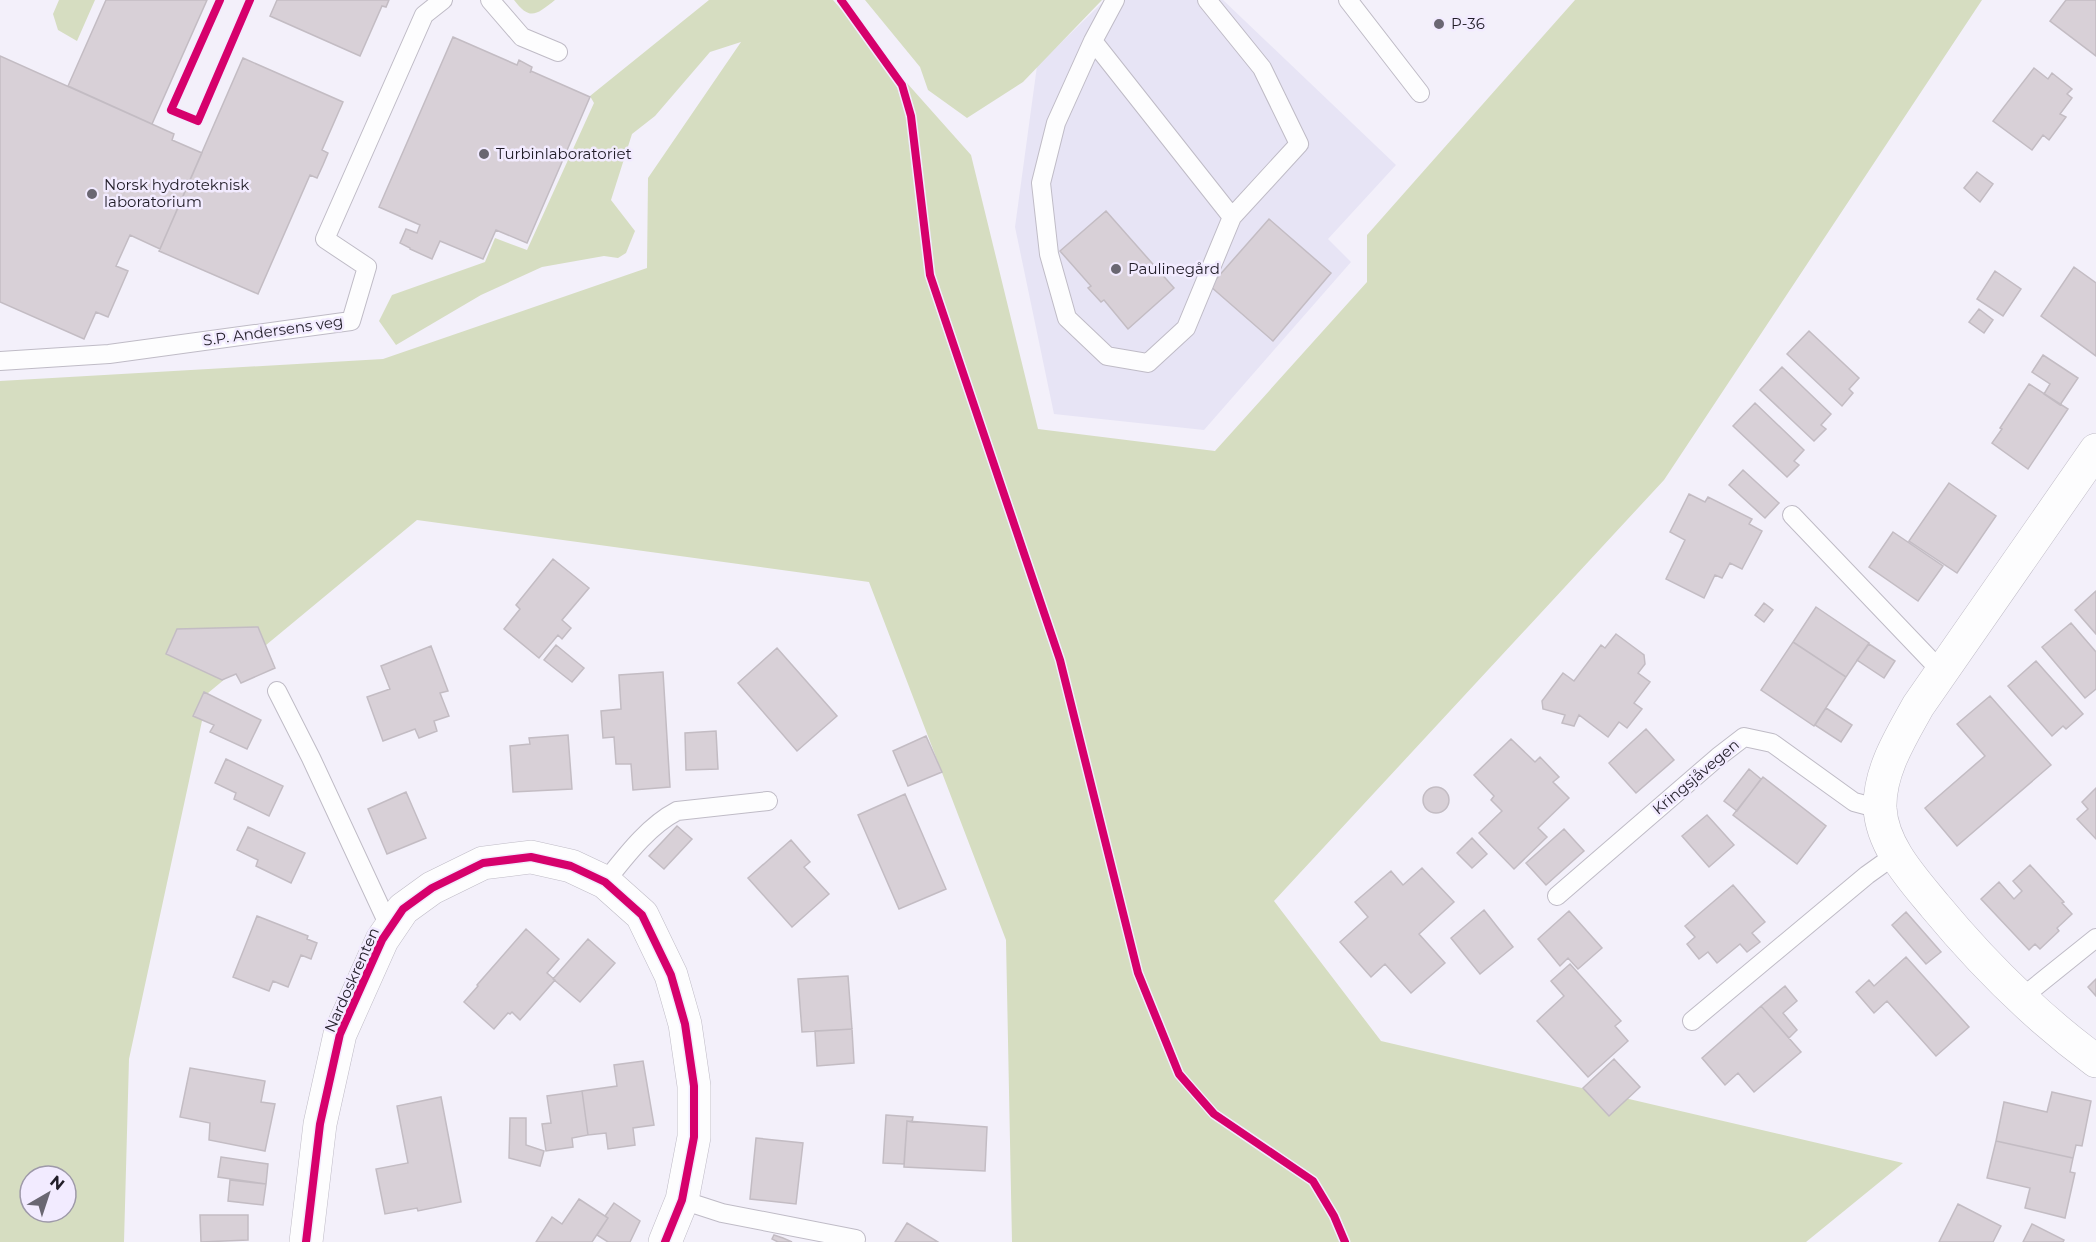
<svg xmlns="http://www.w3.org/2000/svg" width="2096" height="1242" viewBox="0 0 2096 1242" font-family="Montserrat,sans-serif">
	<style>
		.industrial { fill: #e7e4f5 }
		.green { fill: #d6ddc1; fill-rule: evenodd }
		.building { fill: #d8d0d7; stroke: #c3bcc3; stroke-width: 1.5 }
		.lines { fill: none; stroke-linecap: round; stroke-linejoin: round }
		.lane-casing { stroke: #bfbbc6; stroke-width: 20 }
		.street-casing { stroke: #bfbbc6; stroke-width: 34 }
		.lane { stroke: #fdfdfe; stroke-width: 18 }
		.street { stroke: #fdfdfe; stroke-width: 33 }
		.cycleway-casing { stroke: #f2ebff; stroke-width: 11 }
		.cycleway { stroke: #d6006c; stroke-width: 8 }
		.poi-dot { fill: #6a6772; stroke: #f2ebff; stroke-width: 2 }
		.labels { text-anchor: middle; stroke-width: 5; stroke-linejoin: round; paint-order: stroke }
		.poi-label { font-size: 15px; fill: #211d28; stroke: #f2ebff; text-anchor: start }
		.street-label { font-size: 15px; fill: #211d28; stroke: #f2ebff }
	</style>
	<rect width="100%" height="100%" fill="#f3f0fa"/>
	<path class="industrial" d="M1105,0H1223L1396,165L1328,239L1351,262L1204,430L1054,414L1015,227L1037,66Z"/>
	<path class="green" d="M59,0H95L77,41L58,30L53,14Z
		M514,0H555C536,15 530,21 514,0Z
		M709,0H833L971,155L1038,429L1215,451L1367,282V235L1575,0H1982L1664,480L1274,901L1381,1041L1903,1163L1806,1242H1012L1006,940L869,582L417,520L208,693L129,1059L124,1242H0V381L383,359L647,268L648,178L741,42L710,52L655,116L632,134L611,200L635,231L626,253L618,258L604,256L542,267L481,295L396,345L379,321L392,295L485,262L495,238L527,250L594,103L590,96ZM30,1176H66V1212H30Z
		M865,0H1102L1023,82L967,118L928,90L920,67Z"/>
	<path class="building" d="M106,0H207L152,124L68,86Z
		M277,0H389L386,7L382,6L360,56L270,16Z
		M2066,0H2096V56L2050,21Z
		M453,37L517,65L519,60L532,67L530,73L531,71L590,97L527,243L496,230L483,259L440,241L432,259L410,249V248L400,243L406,229L417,233L420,225L379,207Z
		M0,56L174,134L172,140L202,153L160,249L130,235L116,266L128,271L108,317L96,312L84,339L0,302Z
		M243,58L343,102L322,150L328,153L323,165L317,178L310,175L258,294L159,251Z
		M2034,68L2048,79L2052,73L2072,89L2067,94L2072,98L2060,114L2066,117L2049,140L2043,135L2032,150L1993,121Z
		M1977,172L1993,184L1980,202L1964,188Z
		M1106,211L1174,288L1128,329L1104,300L1101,302L1088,288L1091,286L1060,251Z
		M1269,219L1331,273L1273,341L1210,286Z
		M2074,267L2096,283V356L2041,316Z
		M1995,271L2021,289L2003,316L1977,299Z
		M1979,309L1993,320L1984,333L1969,322Z
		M1809,331L1859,378L1849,389L1853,393L1842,406L1787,354Z
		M2043,355L2078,378L2060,405L2044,394L2050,384L2032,372Z
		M1782,367L1831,414L1821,425L1826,429L1814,441L1760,390Z
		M2029,384L2068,409L2028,469L1992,443L2002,429L2000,428Z
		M1755,403L1804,450L1794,461L1799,465L1787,477L1733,426Z
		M1743,470L1779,503L1765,518L1729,485Z
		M1949,483L1996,516L1957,573L1909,541Z
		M1689,494L1705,502L1708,497L1752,519L1749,524L1762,531L1742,569L1730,563L1722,578L1715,575L1704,598L1666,579L1685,540L1670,532Z
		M1893,532L1943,566L1918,601L1869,567Z
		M553,559L589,588L562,620L571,628L562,639L558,635L539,658L504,629L520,609L516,605Z
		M2096,591V634L2075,610Z
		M1764,603L1773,610L1764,622L1755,615Z
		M1816,607L1869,643L1846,677L1793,642Z
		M2071,623L2096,652V689L2085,698L2042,647Z
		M258,627L275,668L241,683L236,674L222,680L166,654L177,629Z
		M1616,634L1644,655L1645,664L1638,673L1650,682L1634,703L1642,709L1627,728L1619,722L1608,737L1579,715L1574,726L1562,723L1565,715L1543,709L1542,701L1563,673L1574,681L1601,645L1605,648Z
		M1793,642L1846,677L1814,726L1761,690Z
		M1869,644L1895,661L1884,678L1857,660Z
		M556,645L584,668L572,682L544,660Z
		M431,646L448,691L440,693L449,716L434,721L437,731L419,738L415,729L383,741L367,697L390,689L381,666Z
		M777,648L837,716L797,751L738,683Z
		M2036,661L2083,714L2066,729L2063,726L2052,736L2008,686Z
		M663,672L670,787L633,790L631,764H616L614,737L603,738L601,711L621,709L619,675Z
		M204,692L261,720L247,749L210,732L214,725L193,716Z
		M1990,696L2051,765L1957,846L1925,808L1985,756L1957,724Z
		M1826,708L1852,725L1841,742L1815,725Z
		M1646,729L1674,760L1636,793L1609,763Z
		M716,731L718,769L686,770L685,733Z
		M568,735L572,789L513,792L510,746L530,744L529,738Z
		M926,736L942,772L908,786L893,751Z
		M1511,739L1535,762L1540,757L1559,777L1553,782L1569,798L1538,828L1547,837L1514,869L1479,833L1502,811L1491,800L1494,796L1474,775Z
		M226,759L283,786L269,816L234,799L236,793L215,783Z
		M1749,769L1761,779L1737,811L1724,801Z
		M1763,777L1826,826L1797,864L1733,815Z
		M1423 800a13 13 0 1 1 26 0a13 13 0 1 1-26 0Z
		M2096,788V839L2077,819L2088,809L2082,802Z
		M406,792L426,838L387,854L368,809Z
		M905,794L946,889L899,909L858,815Z
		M1707,815L1734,845L1709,867L1682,836Z
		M677,826L692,839L664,869L649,856Z
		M248,827L305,853L291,883L256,866L258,860L237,850Z
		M1564,829L1584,851L1546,885L1526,863Z
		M1472,838L1487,854L1472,868L1457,853Z
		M791,840L810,862L804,867L829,894L792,927L748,878Z
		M2030,865L2064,902L2062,903L2072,914L2057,928L2059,931L2040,949L2035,944L2029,950L1981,899L1999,882L2014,899L2022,891L2013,881Z
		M1422,868L1454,902L1419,934L1445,963L1411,993L1385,964L1371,977L1340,942L1368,917L1355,902L1391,871L1403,885Z
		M1733,885L1765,922L1752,933L1760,942L1747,952L1740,944L1717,963L1708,952L1699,959L1687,944L1695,937L1685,926Z
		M1484,910L1513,947L1480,974L1451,938Z
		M1569,911L1602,948L1578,969L1568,958L1560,966L1538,939Z
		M1906,912L1941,952L1926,964L1892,925Z
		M257,916L308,936L307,939L317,943L311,959L301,955L288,987L273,981L269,991L233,977Z
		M526,929L559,959L547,973L555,980L520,1020L512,1012L510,1014L508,1013L494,1029L464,1002L478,986L477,985Z
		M588,939L615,963L580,1002L553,979Z
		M1906,957L1969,1027L1936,1056L1887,1001L1874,1013L1856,992L1869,980L1874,986Z
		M1570,964L1621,1021L1615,1026L1628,1041L1588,1077L1537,1021L1564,996L1551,981Z
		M848,976L852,1029L802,1032L798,979Z
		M2096,979V996L2088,987Z
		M1785,986L1797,1001L1783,1013L1797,1030L1789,1038L1761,1006Z
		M1761,1006L1801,1052L1754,1092L1738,1073L1725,1085L1702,1058Z
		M852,1029L854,1063L817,1066L815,1031Z
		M1614,1059L1640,1087L1609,1116L1583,1088Z
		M643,1061L654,1125L633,1128L635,1145L608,1149L606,1133L588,1135L582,1091L617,1086L614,1065Z
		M190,1068L265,1081L261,1102L275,1104L265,1151L209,1140L210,1123L180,1117Z
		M582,1091L588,1135L572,1138L573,1147L546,1151L542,1124L551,1123L547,1096Z
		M2052,1092L2091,1101L2082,1146L2076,1145L2073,1158L1996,1141L2004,1102L2047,1112Z
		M441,1097L461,1202L418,1211L417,1208L385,1214L376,1169L408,1163L397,1106Z
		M886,1115L913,1117L912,1122L907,1121L904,1164L883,1163Z
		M510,1118H526V1145L544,1151L540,1166L509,1158Z
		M907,1121L987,1127L985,1171L904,1167Z
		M756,1138L803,1143L796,1204L750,1199Z
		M1996,1141L2073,1158L2070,1172L2075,1173L2065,1218L2025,1208L2030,1188L1987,1178Z
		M221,1157L268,1164L266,1184L218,1177Z
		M230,1180L266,1184L263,1205L228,1201Z
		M579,1199L608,1218L592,1242H536L552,1217L562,1224Z
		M614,1203L640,1221L630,1242H608L597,1235L608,1218L605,1216Z
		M1958,1204L2001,1226L1993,1242H1939Z
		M200,1215H248V1240L201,1242Z
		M907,1223L938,1242H895Z
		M2032,1224L2064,1240L2063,1242H2023Z
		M774,1235L783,1238L792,1242H778L772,1239Z"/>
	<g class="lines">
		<defs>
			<path id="lane" d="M490,0L522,37L558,52
				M1115,0L1093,41L1056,123L1041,183L1049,254L1067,318L1107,356L1148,363L1186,328L1232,217
				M1348,0L1420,93
				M1093,41L1232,217L1299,144L1262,68L1207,0
				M0,361L109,354L351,321L367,267L325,239L424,15L443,0
				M1792,515L1941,671
				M277,691L311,758L390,928
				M605,882C625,857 648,826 677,811L768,801
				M1557,896L1718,757L1744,737L1772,743L1854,802L1880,809
				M2020,999L2096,938
				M1692,1021L1867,875L1895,855
				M682,1200L722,1213L856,1239"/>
			<path id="street" d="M2096,450L1918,706C1901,737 1879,771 1880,808C1882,846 1912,878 1935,906C1983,964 2035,1016 2096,1061
				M306,1242L320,1124L340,1034L382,940L403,909L432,888L483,863L531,857L571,866L605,882L642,915L671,975L685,1024L694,1086V1137L682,1200L665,1242"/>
		</defs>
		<use href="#lane" class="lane-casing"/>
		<use href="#street" class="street-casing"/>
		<use href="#lane" class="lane"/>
		<use href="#street" class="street"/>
		<defs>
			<path id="cycleway" d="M220,0L171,110L198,121L250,0
				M841,0L902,85L911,116L930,275L1060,660L1138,973L1179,1074L1214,1114L1313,1181L1334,1216L1345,1242
				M306,1242L320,1124L340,1034L382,940L403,909L432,888L483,863L531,857L571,866L605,882L642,915L671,975L685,1024L694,1086V1137L682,1200L665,1242"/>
		</defs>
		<use href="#cycleway" class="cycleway-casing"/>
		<use href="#cycleway" class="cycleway"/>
	</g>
	<g class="poi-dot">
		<circle cx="1439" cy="24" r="6"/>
		<circle cx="484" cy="154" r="6"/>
		<circle cx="92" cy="194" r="6"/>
		<circle cx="1116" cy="269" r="6"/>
	</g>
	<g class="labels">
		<g class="poi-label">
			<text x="1451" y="29">P-36</text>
			<text x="496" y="159">Turbinlaboratoriet</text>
			<text x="104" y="190">Norsk hydroteknisk<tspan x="104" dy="17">laboratorium</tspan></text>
			<text x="1128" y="274">Paulinegård</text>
		</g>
		<g class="street-label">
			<text transform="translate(273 331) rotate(-8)" y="5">S.P. Andersens veg</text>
			<text transform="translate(1696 777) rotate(-40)" y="5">Kringsjåvegen</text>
			<text transform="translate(352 980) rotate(-66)" y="5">Nardoskrenten</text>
		</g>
	</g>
	<g transform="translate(48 1194) rotate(39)"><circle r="28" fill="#f2ebff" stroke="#9e99a9" stroke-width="1.5"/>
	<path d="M0-4.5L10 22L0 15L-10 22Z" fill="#6a6772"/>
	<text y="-9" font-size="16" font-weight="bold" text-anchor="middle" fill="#211d28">N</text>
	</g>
</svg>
